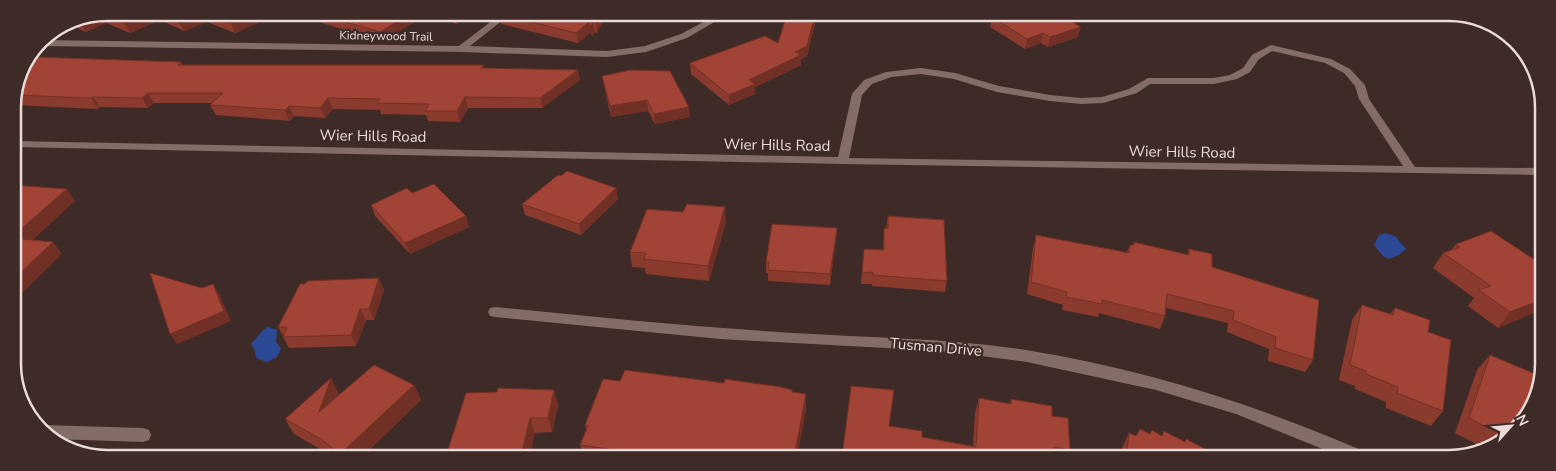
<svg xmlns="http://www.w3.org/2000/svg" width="1556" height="471" viewBox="0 0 1556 471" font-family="'Nunito Sans',sans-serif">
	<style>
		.water { fill: #2c4995 }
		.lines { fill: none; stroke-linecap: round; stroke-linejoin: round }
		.minor { fill: #846d68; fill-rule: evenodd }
		.wall { fill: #8b3a2e }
		.shaded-wall { fill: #713025 }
		.building { fill: #a24435; stroke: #713025 }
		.labels { text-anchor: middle; stroke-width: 4.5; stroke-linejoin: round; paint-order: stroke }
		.far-street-label { font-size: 12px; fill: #e9dcd9; stroke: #3e2a27 }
		.street-label { font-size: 15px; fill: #e9dcd9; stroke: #3e2a27 }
		.rim { fill: none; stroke: #e9dcd9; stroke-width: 2.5 }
	</style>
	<rect width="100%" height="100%" fill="#3e2a27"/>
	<path class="water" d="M1385,233L1395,236L1406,249L1399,255L1389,259L1383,256L1374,245L1379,235Z
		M268,327L277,330L276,342L281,348L277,357L267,362L256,358L255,351L251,344L262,331Z"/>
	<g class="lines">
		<path class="minor" d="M502,13H512L470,46L607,51L645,46L681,34L718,14H728L687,38L646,52L607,57L461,52L38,46L40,40L459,46Z
			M1271,45L1331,59L1350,69L1365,85L1369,99L1415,167L1541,168V175L843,164L13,147V141L838,157L852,94L864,80L886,72L921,68L955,73L999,86L1050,95L1081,98L1102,97L1129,89L1148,78H1214L1230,75L1243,68L1252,55ZM1272,51L1325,63L1344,73L1355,86L1359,99L1403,166L849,158L862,95L872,84L891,77L921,74L954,79L997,92L1050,101L1081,104L1103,103L1137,93L1150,84H1214L1237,79L1250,72L1259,59Z
			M495,307C594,317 694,327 794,333C871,338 949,338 1026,350C1144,369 1258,405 1368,453L1370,458H1345L1236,414L1156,390L1027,362L941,351L720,339L495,317L490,316L488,312L490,308Z
			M43,425L143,428L149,430L151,435L149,440L143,442L54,439L40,431L38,427Z"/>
	</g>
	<path class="wall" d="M107,12L272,13L274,16L235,33L207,22L184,31L160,20L130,33L106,23L86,32L66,23L71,20Z
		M296,13H498L489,21L469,16L457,24L426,15L383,41L298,16Z
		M500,13L611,14L599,28L597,33L595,32L592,36L591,32L578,43L501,24L499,14Z
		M992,17L1078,37L1048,47L1041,43L1025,49L990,27Z
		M816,19L807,56L801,59V65L755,87V94L729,105L691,74L690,63L778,43Z
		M33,57L181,62L182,65H483L484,68L578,70L580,80L542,108H468L460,122L428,121L426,115L381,114L380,110L333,109L325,118L294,116L289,121L216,115L210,105L212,103H154L148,108L100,107L98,109L13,105V101Z
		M602,76L690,117L655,124L648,111L611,117L604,86Z
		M561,176L616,188L618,199L581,235L525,215L522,204Z
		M412,193L469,227L410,254L375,216L371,205Z
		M888,216L947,281L945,292L872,286V284H861L864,249L883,250L884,228H886Z
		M726,222L709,281L646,274L645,268L632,267L630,252Z
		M1036,235L1127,252L1130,245H1133L1134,242L1187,255L1189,249L1212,267L1313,360L1305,372L1268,361L1269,349L1227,332L1228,323L1166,308L1165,316L1160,329L1099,313L1098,317L1062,310L1063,305L1027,294L1033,248Z
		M836,239L830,285L768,281V273H766V262Z
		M1456,244L1541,264V310L1498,328L1468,306L1474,298L1433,268L1443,253L1451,250Z
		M384,290L374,320H366L356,346L289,348L278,327Z
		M1362,305L1390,314L1395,308L1428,332L1443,411L1431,426L1386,408V402L1355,389V386L1339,380L1352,320Z
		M1490,355L1511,435L1482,447L1455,433L1477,370Z
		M620,381L792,392L806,394V409L797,457L583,456L580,445L586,429L585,425Z
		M414,385L421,400L363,456H332L294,434L285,419L339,394V395Z
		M554,390L558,405L552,432L535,433L446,456Z
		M979,398L1010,404L1011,399L1052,416L1070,450L1067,457H842L889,426L922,437L973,446L975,413Z
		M1129,433L1136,436L1150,434L1162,436L1213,458H1121L1122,448Z"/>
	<path class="shaded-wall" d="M149,13H156L160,20L130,33L124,23Z
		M200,13H203L207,22L184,31L178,21Z
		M255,13H272L274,16L235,33L231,23Z
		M411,13H426V15L383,41L380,32Z
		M456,13H469V16L457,24L454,14Z
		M487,13H498L489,21Z
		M98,14H101L106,23L86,32L80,22Z
		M601,14H611L599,28L597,33L596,23L597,18Z
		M815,14H816V19L807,56L801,59V65L755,87V94L729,105V95L749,80Z
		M589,22L591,32L578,43L576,33Z
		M593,22L595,32L592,36L590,26Z
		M1081,27L1078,37L1048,47L1050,37Z
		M1043,33L1041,43L1025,49L1027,39Z
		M578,70L580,80L542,108L540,98Z
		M148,93L154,103L148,108L142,98Z
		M93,97L100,107L98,109L91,98Z
		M465,97L468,108L460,122L457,111Z
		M328,98L333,109L325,118L320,108Z
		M647,100L648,111L611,117L610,106Z
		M289,106L294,116L289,121L285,110Z
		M689,107L690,117L655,124L654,114Z
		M616,188L618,199L581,235L579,224Z
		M67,189L75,201L22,250L13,240V236Z
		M725,207L726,222L709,281L708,266Z
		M466,216L469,227L410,254L405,243Z
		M837,228L836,239L830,285V274Z
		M53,242L62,254L14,301V279Z
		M379,278L384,290L374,320L369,309Z
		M213,284L219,294L231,321L177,344L170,334Z
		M1541,300V310L1498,328L1510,312Z
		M360,309L366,320L356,346L351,335Z
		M331,378L339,394L328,427L319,412Z
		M414,385L421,400L363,456H341L340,454Z
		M554,390L558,405L552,432L548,418Z
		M806,394V409L797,457H794Z
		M530,418L535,433L530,456H521Z"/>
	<path class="building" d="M107,12L149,13L124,23L101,14Z
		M160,13H200L178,21Z
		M204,13H255L231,23Z
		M315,13H411L380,32Z
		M500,13L601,14L597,18L596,23L593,22L590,26L589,22L576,33L499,14Z
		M98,14L80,22L74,19Z
		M787,14H815L807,46L795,52L801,55L749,80L755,84L729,95L690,63L765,36L778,43Z
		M999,15H1061L1081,27L1050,37L1043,33L1027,39L992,17Z
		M33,57L181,62L178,65H483L481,68L578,70L540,98L465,97L457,111H425L429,104L377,103L380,99L328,98L320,108L289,106L285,110L210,105L223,93H148L142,98L93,97L91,98L15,95Z
		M631,70L670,71L689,107L654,114L647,100L610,106L602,76Z
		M567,171L616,188L579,224L522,204L558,175L561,176Z
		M434,184L466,216L405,243L371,205L407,188L412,193Z
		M13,185L67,189L13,236Z
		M687,204L725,207L708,266L644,259L646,253L630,252L647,209L683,212Z
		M888,216L944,220L947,281L873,275V272L862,273L864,249L884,250V228H888Z
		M772,224L837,228L830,274L768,270L769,262H766Z
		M1491,231L1541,264V300L1510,312L1479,290L1491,286L1443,253L1460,247L1456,244Z
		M1036,235L1129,253L1130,245H1134V242L1189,255V249L1212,254V267L1319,300L1313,360L1275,348L1276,337L1233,320L1234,311L1167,294L1165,316L1102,300V304L1066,297L1067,292L1031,282Z
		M13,238L53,242L14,279Z
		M150,273L202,288L213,284L224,311L170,334Z
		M379,278L369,309H360L351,335L283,337L287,327H278L300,284H305L307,281Z
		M1362,305L1393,315L1395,308L1430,320L1428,332L1451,340L1443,411L1397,393L1398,387L1366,374V371L1350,365Z
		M1490,355L1540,376V388L1511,435L1506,437L1469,418Z
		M374,365L414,385L340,454L321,439L285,419L331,378L319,412Z
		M625,370L724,383L725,379L781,387L792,390V392L806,394L794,457H627L629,452L580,445L588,426L585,425L603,379L620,381Z
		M851,386L894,390L889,426L922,431V437L976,447L979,398L1011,404V399L1052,406V416L1068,418L1070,450L1054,447V457H842Z
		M498,388L554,390L548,418H530L521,456H446L466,393L497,392Z
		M1140,429L1150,434L1152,430L1162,436L1164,431L1185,442L1186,439L1213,453V458H1126L1129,433L1136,436Z"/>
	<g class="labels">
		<g class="far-street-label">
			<text transform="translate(386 36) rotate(1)" y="4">Kidneywood Trail</text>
		</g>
		<g class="street-label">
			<text transform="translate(373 136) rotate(1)" y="5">Wier Hills Road</text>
			<text transform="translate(777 145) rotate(1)" y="5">Wier Hills Road</text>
			<text transform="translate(1182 152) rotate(1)" y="5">Wier Hills Road</text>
			<text transform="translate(936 347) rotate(5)" y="5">Tusman Drive</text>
		</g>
	</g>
	<path d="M0 0H1556V471H0ZM107 21H1449A86 86 0 0 1 1535 107V364A86 86 0 0 1 1449 450H107A86 86 0 0 1 21 364V107A86 86 0 0 1 107 21Z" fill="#3e2a27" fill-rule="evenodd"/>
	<path class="rim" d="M107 21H1449A86 86 0 0 1 1535 107V364A86 86 0 0 1 1449 450H107A86 86 0 0 1 21 364V107A86 86 0 0 1 107 21Z"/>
	<g transform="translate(1511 426) rotate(63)" stroke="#3e2a27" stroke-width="4" paint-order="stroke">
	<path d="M0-4L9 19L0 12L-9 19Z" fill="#e9dcd9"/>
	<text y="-8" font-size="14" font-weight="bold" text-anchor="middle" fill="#e9dcd9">N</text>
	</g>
</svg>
